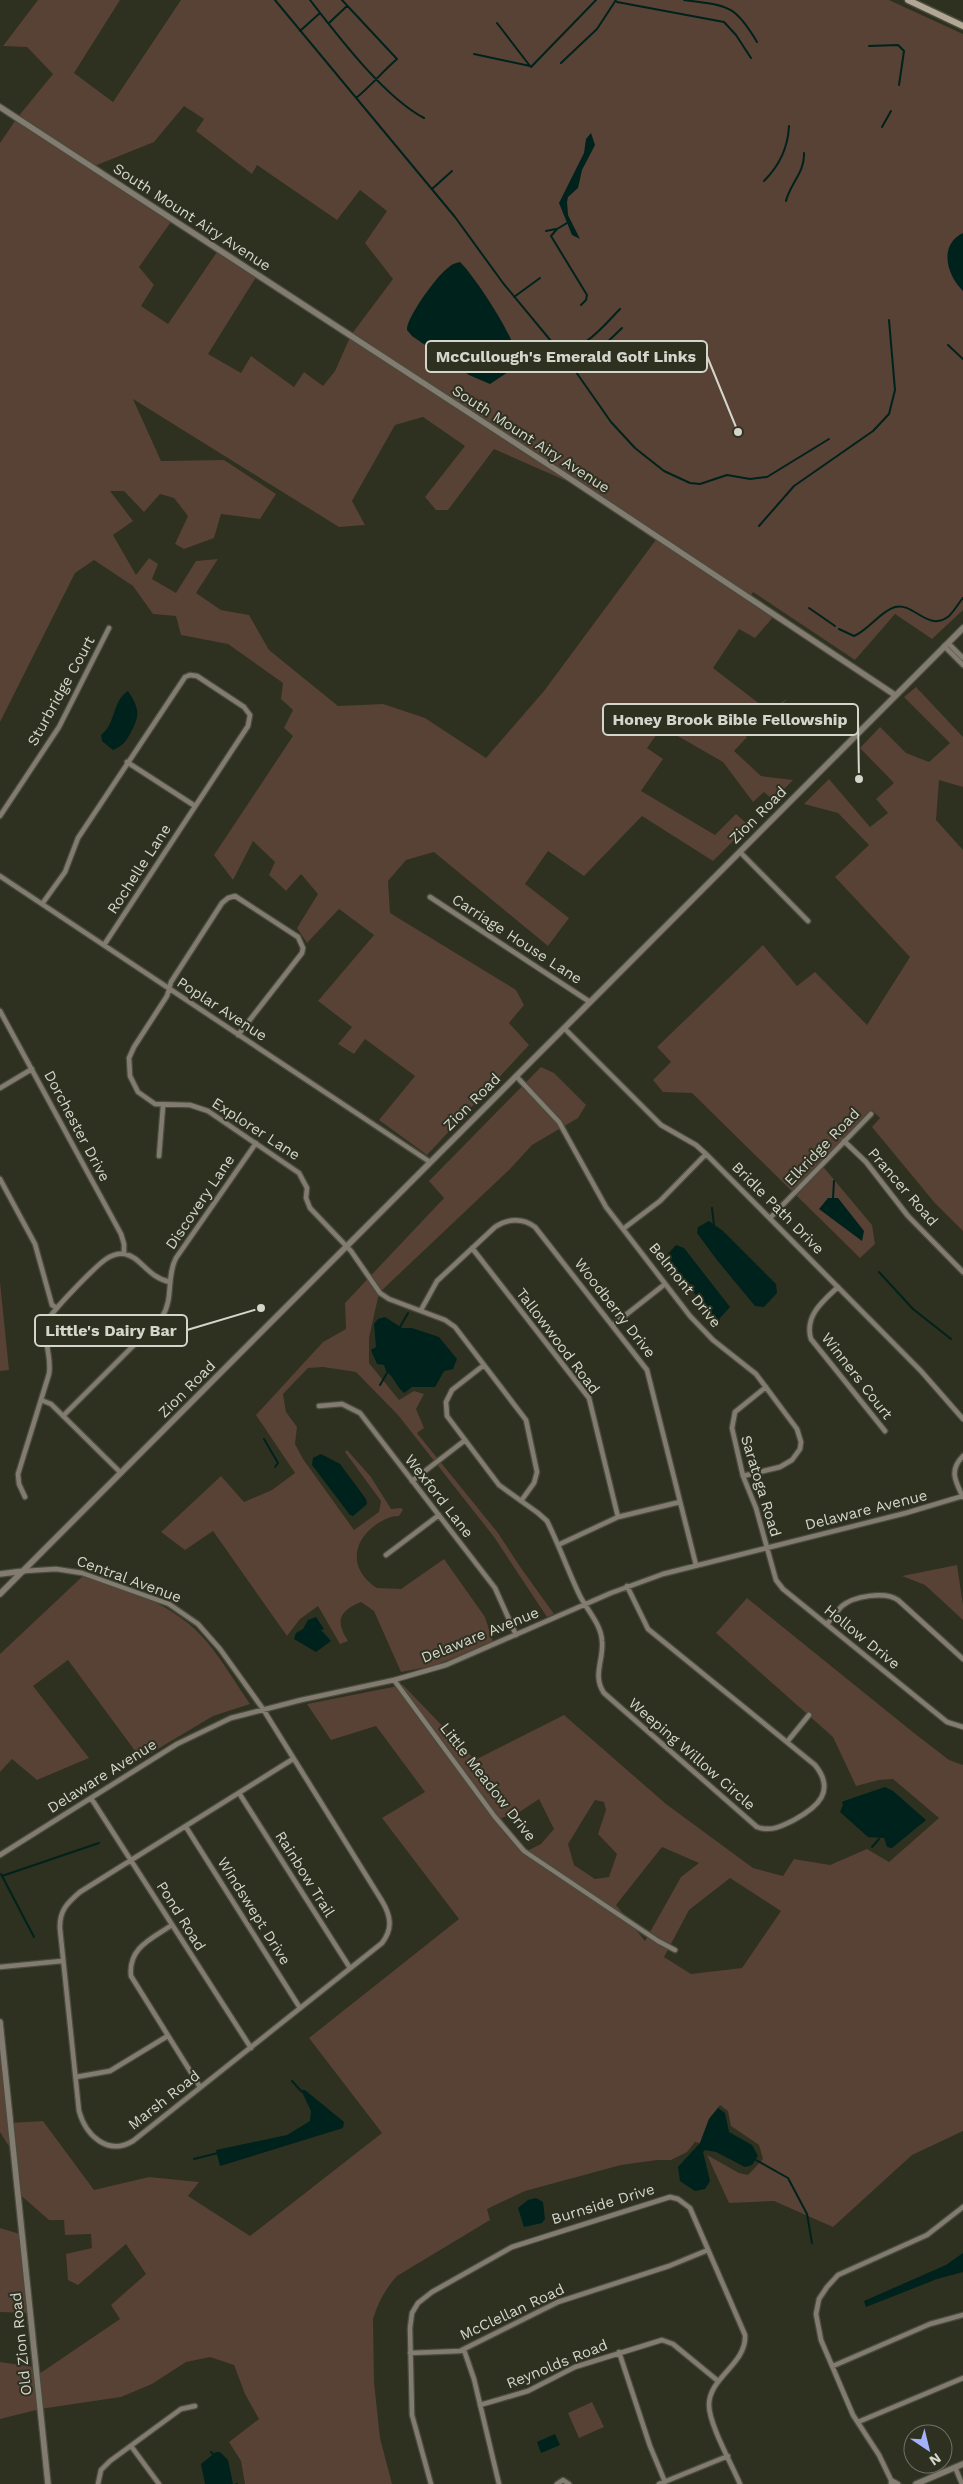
<svg xmlns="http://www.w3.org/2000/svg" width="963" height="2484" viewBox="0 0 963 2484" font-family="'Work Sans',sans-serif">
	<style>
		.green { fill: #584135; fill-rule: evenodd }
		.water { fill: #00221c }
		.lines { fill: none; stroke-linecap: round; stroke-linejoin: round }
		.stream { stroke: #00221c; stroke-width: 2 }
		.minor-casing { stroke: #494b3c; stroke-width: 7 }
		.tertiary-casing { stroke: #494b3c; stroke-width: 8 }
		.secondary-casing { stroke: #494b3c; stroke-width: 9 }
		.minor { stroke: #827b70; stroke-width: 4.5 }
		.tertiary { stroke: #827b70; stroke-width: 5.5 }
		.secondary { stroke: #b2a794; stroke-width: 6 }
		.labels { text-anchor: middle; stroke-width: 4; stroke-linejoin: round; paint-order: stroke }
		.street-label { font-size: 15px; fill: #d4d6cc; stroke: #2e3020 }
		.leader { fill: none; stroke: #d4d6cc; stroke-width: 2 }
		.callout-dot { fill: #d4d6cc; stroke: #2e3020; stroke-width: 2 }
		.callout { fill: #2e3020; stroke: #d4d6cc; stroke-width: 2 }
		.callout-label { font-size: 16px; text-anchor: middle; font-weight: bold; fill: #d4d6cc }
	</style>
	<rect width="100%" height="100%" fill="#2e3020"/>
	<path class="green" d="M38,0H120L74,73L113,102L181,0H889L963,34V610L932,639L895,614L855,660L753,592L750,597L775,615L755,638L739,629L713,668L769,711L788,698L765,722L749,709L733,725L747,737L734,751L761,776L793,780L773,800L764,792L753,802L723,762L662,727L647,748L663,759L641,791L715,835L736,814L746,823L736,838L713,861L642,816L584,876L548,851L525,884L569,918L548,946L434,852L406,860L388,881L390,913L516,990L524,1005L509,1023L529,1045L427,1155L379,1120L415,1076L365,1039L354,1054L338,1044L352,1027L318,1001L374,935L339,909L307,943L297,928L318,894L301,874L286,891L269,875L275,862L253,841L233,880L214,855L293,736L284,728L293,710L281,699L283,683L228,644L181,635L176,616L153,614L133,586L94,560L75,573L0,722V143L17,118L53,74L27,47L3,46ZM184,106L204,119L196,131L252,174L257,165L337,220L360,190L387,211L365,243L393,279L351,335L335,371L323,386L304,372L294,387L251,356L241,373L208,354L258,274L219,249L168,324L141,306L154,285L139,267L173,219L92,167L154,142ZM133,399L339,527L365,525L352,501L395,425L423,417L465,446L425,497L436,510H448L494,449L587,490L658,537L544,691L486,758L425,718L383,704L338,706L269,650L249,615L221,610L196,593L218,559L196,561L176,593L152,579L158,564L149,558L136,575L113,535L133,521L110,491H124L144,512L160,494L174,498L188,516L175,544L184,549L214,538L221,514L260,519L276,494L224,460L161,461Z
		M916,687L963,737V787L939,780L936,820L963,850V1231L934,1202L872,1127L880,1118L872,1110L820,1163L872,1225L875,1244L860,1258L692,1093L663,1092L653,1080L671,1062L657,1047L763,945L797,986L815,972L867,1025L910,957L835,877L869,845L838,813L804,804L829,779L870,827L888,813L876,799L894,783L860,748L880,727L906,753L929,762L950,743L904,697Z
		M541,1067L554,1073L586,1105L578,1118L532,1145L510,1169L379,1293L369,1338V1363L399,1400L414,1391L424,1394L416,1409L424,1428L417,1433L498,1533L521,1568L554,1614L547,1617L494,1537L398,1415L356,1372L323,1367L308,1368L283,1394L286,1412L297,1427L295,1444L303,1459L354,1530L379,1512L381,1501L345,1452L347,1450L371,1477L391,1509L401,1508L403,1510L399,1516C390,1516 385,1519 377,1524C351,1542 349,1570 377,1588L401,1589L444,1559L485,1617L493,1642L433,1666L401,1672L374,1611L361,1602C339,1611 335,1621 348,1641L340,1644L318,1606L300,1619L287,1636L213,1531L185,1550L161,1532L221,1476L244,1502L272,1490L295,1473L256,1415L323,1342L346,1329L345,1303L444,1198L429,1181Z
		M0,1282L9,1370L0,1371Z
		M957,1565L963,1605V1620L925,1585L902,1576Z
		M85,1574C126,1588 178,1606 207,1642C223,1661 236,1684 250,1704L213,1716L141,1759L68,1660L33,1686L89,1758L37,1780L12,1759L0,1772V1654Z
		M747,1598L914,1733L949,1760L963,1765V2131L912,2155L833,2227L774,2201L729,2203L707,2155L739,2173L748,2175L763,2159L759,2145L731,2126L728,2111L720,2105L709,2119L700,2143L695,2142L687,2152L671,2160H657L621,2165L525,2191L487,2209L490,2220L397,2276C386,2288 378,2302 373,2319L374,2382L380,2438L392,2484H245L241,2461L229,2442L259,2419L245,2394L234,2365L210,2357L186,2362L152,2384L121,2397L40,2409L0,2419V2362L34,2367L36,2376L120,2319L111,2305L146,2274L126,2244L78,2285L68,2280L66,2254L92,2248L91,2234L65,2235L64,2220H49L17,2192L13,2153L0,2132V2062H3L9,2123L43,2121L94,2190L149,2177L199,2182L188,2196L250,2236L382,2133L309,2038L459,1919L382,1818L425,1792L376,1726L331,1740L307,1704L403,1685L475,1760L564,1715L666,1804L753,1868L783,1876L794,1859L830,1865L867,1849L889,1862L939,1818L893,1779L879,1780L856,1786L833,1737L716,1633ZM539,1799L554,1829L541,1844L527,1851L501,1818L518,1813ZM595,1800L604,1802L606,1810L598,1834L617,1854L609,1877L595,1879L574,1865L568,1844ZM662,1847L699,1863L681,1877L645,1941L616,1905ZM730,1878L781,1911L742,1968L691,1974L664,1957L689,1910Z
		M0,2228L20,2234L28,2313L0,2312Z
		M592,2402L604,2427L579,2438L568,2413Z"/>
	<path class="water" d="M591,133L595,145L582,170L578,188L568,197L567,202L568,215L580,239L572,235L559,203L584,153L586,139Z
		M963,233V291C947,276 938,245 963,233Z
		M460,262C473,274 525,350 517,366L490,384L469,375L412,336L407,330C406,318 438,274 449,267C452,264 456,263 460,262Z
		M128,691C140,709 140,716 130,734C125,743 122,746 113,750L102,741L101,735C116,724 112,701 128,691Z
		M828,1198H838L864,1231L862,1241L819,1209Z
		M709,1221L723,1231L776,1284L777,1293L764,1307L755,1306L717,1260L697,1233L698,1227Z
		M676,1245L684,1248L730,1307L719,1319L713,1316L691,1289V1284L686,1282L666,1256Z
		M385,1317L402,1328H412L439,1337L457,1359L453,1369L444,1371L435,1387H412L404,1393C396,1386 394,1377 386,1371L384,1365L377,1364L371,1350L376,1347L374,1324L378,1319Z
		M321,1454L340,1464L366,1499L367,1504L353,1516L350,1515L312,1465L313,1458Z
		M316,1617L324,1629L321,1630L331,1641L316,1652L294,1639L296,1633L303,1629L308,1620Z
		M885,1787L893,1791L926,1820L892,1848L887,1847L884,1838L868,1837L840,1812L843,1805L842,1802L844,1801Z
		M301,2090H305L344,2122L343,2128L220,2166L216,2150L287,2135L310,2121L311,2111Z
		M718,2108L725,2113L729,2132L752,2145L758,2156L752,2165L745,2167L716,2152L705,2150L703,2152L710,2181L705,2189L695,2191L680,2181L678,2167L700,2143L709,2119Z
		M536,2198L543,2202L545,2219L542,2223L524,2227L518,2208L528,2200Z
		M963,2253V2272L937,2279L866,2307L864,2301L946,2265Z
		M555,2434L560,2445L541,2453L537,2442Z
		M216,2452H220L228,2460L233,2484H205L201,2464Z"/>
	<g class="lines">
		<path class="stream" d="M275,0L455,217L503,283L556,347C578,359 606,323 620,309
			M310,0C338,36 384,97 424,118
			M342,0L397,59C382,72 371,86 356,98
			M684,0C727,6 734,3 757,42
			M617,2L724,22L736,35L751,58
			M329,23L347,6
			M497,23L530,66
			M300,31L320,13
			M869,46L898,45L904,51L899,85
			M474,54L530,66
			M561,63L597,29L616,0
			M531,67L596,0
			M882,127L891,111
			M764,181C780,165 788,148 789,126
			M432,189L452,171
			M786,201C790,184 805,172 804,153
			M567,223L557,229L551,236L587,295L586,300L581,305
			M546,231L556,229
			M514,297L540,278
			M622,328L576,372L611,422L635,448L664,471L690,483L700,484L727,475L750,479L767,477L829,439
			M948,345L963,359
			M759,526L794,486L873,431L889,414L895,390L889,320
			M809,608L835,626
			M839,629L854,636C870,629 879,612 895,607C914,602 928,633 949,616C954,611 958,604 963,598
			M833,1198L834,1181
			M712,1208L714,1225
			M879,1272L913,1309L951,1339
			M681,1289L691,1282
			M718,1316L719,1323
			M400,1327L408,1313
			M380,1385L387,1373
			M264,1439L278,1463L275,1467
			M872,1847L879,1839
			M1,1874L34,1937
			M2,1876L99,1843
			M292,2081L302,2092
			M194,2159L218,2153
			M756,2160L788,2178L807,2214L812,2243
			M211,2452L213,2454
			M236,2484H237"/>
		<defs>
			<path id="minor" d="M948,643L963,658
				M944,646L963,665
				M127,762L195,806
				M0,816L59,727L109,628
				M740,852L808,921
				M0,876L430,1162
				M430,897L590,1002
				M42,904L65,872L78,838L185,677L190,675L197,676L244,707L250,715L248,726L104,945
				M0,1011L121,1234L124,1244V1254
				M564,1028L661,1125L696,1145L706,1154L921,1371L963,1419
				M238,1035L302,953L303,948L298,937L235,896L228,898L222,903L171,982L167,996L134,1047L129,1058L130,1076L138,1092L155,1104L190,1105L208,1111L299,1173L307,1188L306,1198L310,1208L351,1251L380,1293L389,1299L445,1320L455,1327L526,1420L537,1472L534,1483L521,1501
				M516,1076L559,1122L606,1207L690,1316L713,1340L756,1374L797,1429L801,1442L800,1449L792,1460L780,1467L743,1476
				M0,1088L32,1069
				M844,1141L866,1162L908,1216L963,1272
				M159,1156L163,1106
				M0,1179L35,1244L52,1305L57,1308
				M770,1218L871,1114
				M623,1229L660,1201L706,1154
				M472,1248L589,1398L618,1517
				M838,1287C823,1301 804,1316 811,1339L885,1431
				M421,1310L437,1281L495,1227C508,1218 523,1218 535,1227L647,1370L696,1565
				M613,1325L665,1284
				M484,1365L452,1390L446,1402L447,1416L499,1485L538,1513L547,1521C559,1545 568,1571 580,1596C587,1610 601,1624 602,1641C604,1660 592,1675 604,1693L757,1827C771,1832 782,1826 794,1820C818,1807 836,1791 815,1765L648,1629L627,1586
				M766,1387L735,1412L732,1428L743,1476L756,1508L776,1580L783,1589L947,1722L963,1727
				M41,1400L51,1404L121,1473
				M319,1406L342,1404L360,1413L495,1588L516,1635
				M63,1416L162,1317C174,1299 166,1277 176,1258L256,1143
				M963,1456C949,1470 955,1481 963,1497
				M412,1481L464,1441
				M25,1497L19,1484L18,1474L49,1374C52,1357 43,1340 46,1324C48,1314 96,1266 106,1259C112,1255 118,1253 125,1254C141,1257 147,1277 170,1282
				M558,1545L618,1517L680,1502
				M386,1555L439,1515
				M24,1571L56,1569L82,1573L169,1604L198,1624L220,1649L263,1709L382,1901C391,1916 393,1929 382,1943L133,2141C108,2156 86,2136 79,2111L60,1929C59,1911 67,1903 80,1892L293,1759
				M827,1624C832,1618 837,1611 842,1606C854,1596 885,1591 898,1600L963,1659
				M394,1680L495,1817L524,1851L658,1941L675,1950
				M787,1742L809,1715
				M239,1793L350,1968
				M91,1798L251,2048
				M186,1827L300,2008
				M0,1855L177,1744L231,1718L301,1700L394,1680L446,1665L611,1593L663,1574L906,1513L963,1496
				M172,1925C151,1939 128,1948 131,1976L200,2087
				M0,1967L62,1961
				M76,2077L110,2071L166,2037
				M464,2350L474,2379L499,2484
				M619,2352L650,2446L665,2482
				M410,2353L460,2351L558,2302L669,2266L708,2250
				M833,2366L930,2324L963,2315
				M480,2405L528,2391L575,2367L662,2340L673,2344L718,2381
				M858,2422L963,2378
				M131,2446L159,2484
				M955,2467L962,2484
				M891,2480L879,2455L853,2415L821,2340L816,2314L819,2299L827,2287L838,2275L927,2235L963,2207
				M98,2484L101,2470L110,2461L181,2409L195,2406
				M431,2484L412,2415L410,2328L412,2313L418,2303L432,2292L512,2247L670,2197L678,2199L690,2208L745,2335C747,2364 709,2377 709,2405C709,2424 732,2465 740,2484
				M557,2484L563,2480L569,2484
				M659,2484L728,2456
				M891,2484V2480L898,2484"/>
			<path id="tertiary" d="M0,107L569,478L895,695
				M0,1574L24,1571
				M0,1594L963,628
				M0,2022L48,2484
				M916,2484L963,2464"/>
			<path id="secondary" d="M908,0L963,26"/>
		</defs>
		<use href="#minor" class="minor-casing"/>
		<use href="#tertiary" class="tertiary-casing"/>
		<use href="#secondary" class="secondary-casing"/>
		<use href="#minor" class="minor"/>
		<use href="#tertiary" class="tertiary"/>
		<use href="#secondary" class="secondary"/>
	</g>
	<g class="labels">
		<g class="street-label">
			<text transform="translate(192 217) rotate(33)" y="5">South Mount Airy Avenue</text>
			<text transform="translate(531 439) rotate(33)" y="5">South Mount Airy Avenue</text>
			<text transform="translate(61 691) rotate(-61)" y="5">Sturbridge Court</text>
			<text transform="translate(758 815) rotate(-45)" y="5">Zion Road</text>
			<text transform="translate(139 869) rotate(-57)" y="5">Rochelle Lane</text>
			<text transform="translate(517 939) rotate(33)" y="5">Carriage House Lane</text>
			<text transform="translate(222 1009) rotate(33)" y="5">Poplar Avenue</text>
			<text transform="translate(472 1102) rotate(-45)" y="5">Zion Road</text>
			<text transform="translate(77 1126) rotate(62)" y="5">Dorchester Drive</text>
			<text transform="translate(256 1129) rotate(33)" y="5">Explorer Lane</text>
			<text transform="translate(822 1147) rotate(-46)" y="5">Elkridge Road</text>
			<text transform="translate(903 1187) rotate(49)" y="5">Prancer Road</text>
			<text transform="translate(200 1202) rotate(-56)" y="5">Discovery Lane</text>
			<text transform="translate(778 1208) rotate(45)" y="5">Bridle Path Drive</text>
			<text transform="translate(685 1285) rotate(51)" y="5">Belmont Drive</text>
			<text transform="translate(615 1308) rotate(52)" y="5">Woodberry Drive</text>
			<text transform="translate(558 1341) rotate(53)" y="5">Tallowwood Road</text>
			<text transform="translate(857 1376) rotate(52)" y="5">Winners Court</text>
			<text transform="translate(187 1389) rotate(-45)" y="5">Zion Road</text>
			<text transform="translate(761 1486) rotate(73)" y="5">Saratoga Road</text>
			<text transform="translate(439 1496) rotate(52)" y="5">Wexford Lane</text>
			<text transform="translate(866 1510) rotate(-14)" y="5">Delaware Avenue</text>
			<text transform="translate(129 1579) rotate(20)" y="5">Central Avenue</text>
			<text transform="translate(480 1635) rotate(-22)" y="5">Delaware Avenue</text>
			<text transform="translate(862 1637) rotate(39)" y="5">Hollow Drive</text>
			<text transform="translate(692 1754) rotate(41)" y="5">Weeping Willow Circle</text>
			<text transform="translate(102 1776) rotate(-32)" y="5">Delaware Avenue</text>
			<text transform="translate(488 1782) rotate(52)" y="5">Little Meadow Drive</text>
			<text transform="translate(305 1874) rotate(58)" y="5">Rainbow Trail</text>
			<text transform="translate(254 1911) rotate(58)" y="5">Windswept Drive</text>
			<text transform="translate(181 1916) rotate(58)" y="5">Pond Road</text>
			<text transform="translate(164 2100) rotate(-38)" y="5">Marsh Road</text>
			<text transform="translate(603 2204) rotate(-17)" y="5">Burnside Drive</text>
			<text transform="translate(512 2312) rotate(-25)" y="5">McClellan Road</text>
			<text transform="translate(21 2344) rotate(-96)" y="5">Old Zion Road</text>
			<text transform="translate(557 2364) rotate(-22)" y="5">Reynolds Road</text>
		</g>
	</g>
	<path class="leader" d="M738 432L707 356M859 779L858 719M261 1308L187 1330"/>
	<g class="callout-dot">
		<circle cx="738" cy="432" r="5"/>
		<circle cx="859" cy="779" r="5"/>
		<circle cx="261" cy="1308" r="5"/>
	</g>
	<g class="callout">
		<rect x="426" y="341" width="281" height="31" rx="5"/>
		<rect x="603" y="704" width="255" height="31" rx="5"/>
		<rect x="35" y="1315" width="152" height="31" rx="5"/>
	</g>
	<g class="callout-label">
		<text x="566" y="362">McCullough's Emerald Golf Links</text>
		<text x="730" y="725">Honey Brook Bible Fellowship</text>
		<text x="111" y="1336">Little's Dairy Bar</text>
	</g>
	<g transform="translate(928 2449) rotate(145)"><circle r="24" fill="#2e3020" stroke="#707265"/>
	<path d="M0-4L9 19L0 12L-9 19Z" fill="#a2b2fd"/>
	<text y="-8" font-size="14" font-weight="bold" text-anchor="middle" fill="#d4d6cc">N</text>
	</g>
</svg>
